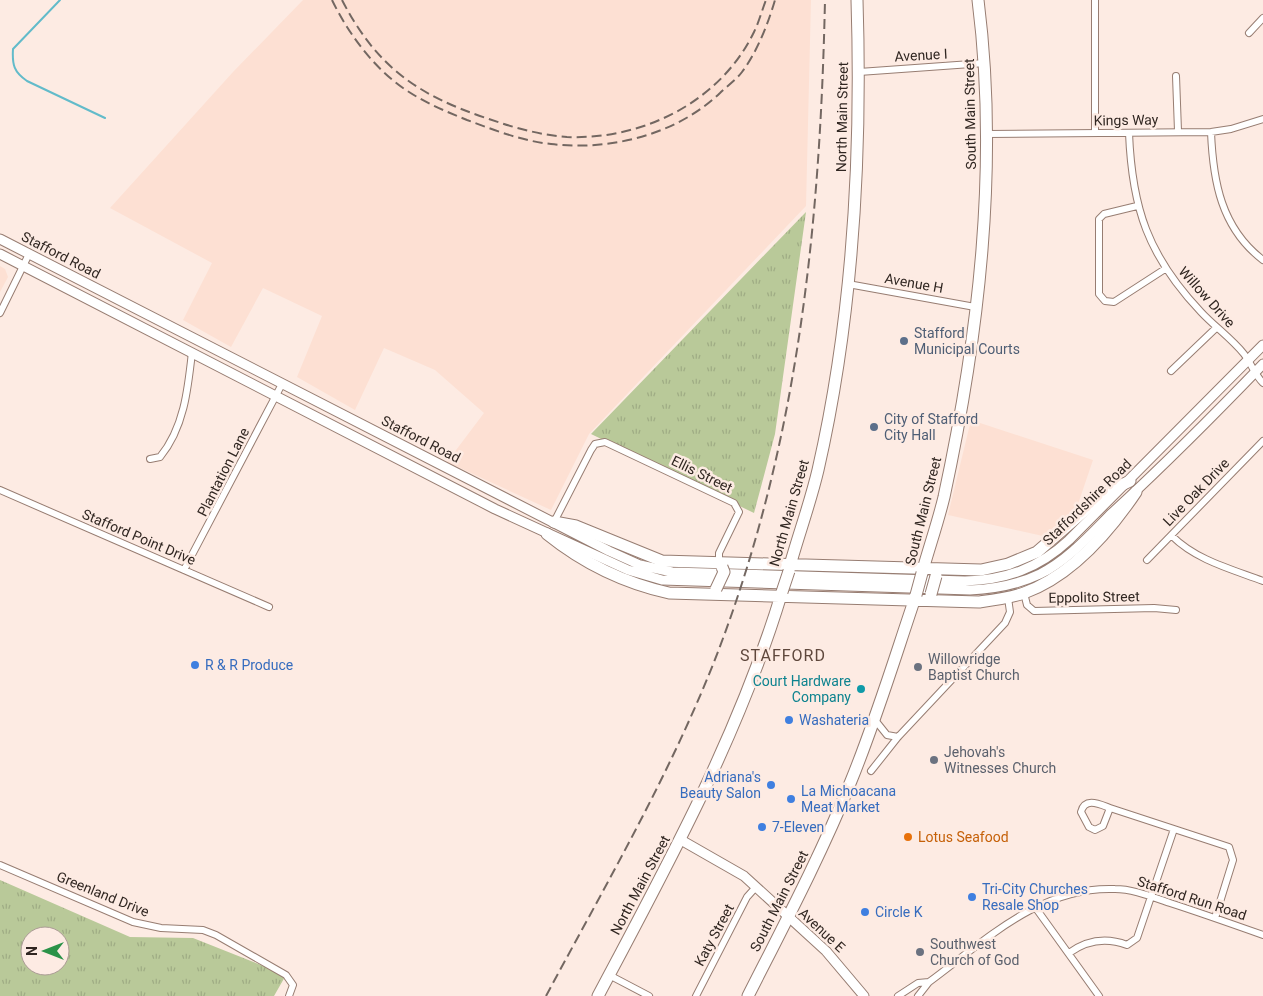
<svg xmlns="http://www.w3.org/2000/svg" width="1263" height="996" viewBox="0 0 1263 996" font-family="Roboto,sans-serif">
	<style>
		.built { fill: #fde0d3 }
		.grass { fill: url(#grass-tufts); fill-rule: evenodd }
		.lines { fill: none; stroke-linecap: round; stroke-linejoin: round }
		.stream { stroke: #62bbca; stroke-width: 2 }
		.street-casing { stroke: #977d72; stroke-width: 8 }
		.secondary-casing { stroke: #977d72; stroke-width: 11 }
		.highway-casing { stroke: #977d72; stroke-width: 13 }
		.street { stroke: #fff; stroke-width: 6 }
		.secondary { stroke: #fff; stroke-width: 9 }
		.highway { stroke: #fff; stroke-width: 11 }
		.rail { stroke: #736761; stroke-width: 2; stroke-dasharray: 10 5; stroke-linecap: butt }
		.highway-bridge-casing { stroke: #977d72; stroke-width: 13; stroke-linecap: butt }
		.highway-bridge { stroke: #fff; stroke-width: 11 }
		.service-dot { fill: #5c6f8a; stroke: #fdebe3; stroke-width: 2 }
		.shop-dot { fill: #3f7fe0; stroke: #fdebe3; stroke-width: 2 }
		.worship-dot { fill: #6b7280; stroke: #fdebe3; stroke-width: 2 }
		.culture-dot { fill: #0f9aa8; stroke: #fdebe3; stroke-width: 2 }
		.food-dot { fill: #e8710a; stroke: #fdebe3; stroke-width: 2 }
		.labels { text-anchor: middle; stroke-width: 5; stroke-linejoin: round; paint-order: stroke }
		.street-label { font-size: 14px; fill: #302621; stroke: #fdebe3 }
		.service-label { font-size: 14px; fill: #4e5e75; stroke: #fdebe3; text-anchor: start }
		.worship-label { font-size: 14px; fill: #5b616d; stroke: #fdebe3; text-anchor: start }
		.shop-label { font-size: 14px; fill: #366cbe; stroke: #fdebe3; text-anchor: start }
		.culture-label { font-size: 14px; fill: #0d838f; stroke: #fdebe3; text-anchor: end }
		.food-label { font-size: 14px; fill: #c56008; stroke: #fdebe3; text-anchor: start }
		.quarter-label { font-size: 16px; letter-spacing: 1px; fill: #5e473c; stroke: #fdebe3 }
	</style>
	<defs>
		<pattern id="grass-tufts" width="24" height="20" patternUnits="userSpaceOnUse" patternTransform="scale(1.25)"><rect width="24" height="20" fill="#b9c999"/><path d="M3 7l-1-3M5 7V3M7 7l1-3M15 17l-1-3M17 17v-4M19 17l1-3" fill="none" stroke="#9fac84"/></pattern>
	</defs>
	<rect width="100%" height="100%" fill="#fdebe3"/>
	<path class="built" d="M303,0H811L806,206L589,434L551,510L447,462L484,413L435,370L384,348L355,410L297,377L322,316L263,288L231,347L183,320L212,263L110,208L233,72Z
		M0,266L5,269L8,277L0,292Z
		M971,420L1093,460L1076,510L1043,536L948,515Z"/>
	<path class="grass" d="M806,212L775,434L754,513L591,434Z
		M0,880L130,937L193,938L286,975L274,996H0ZM30,936H60V966H30Z"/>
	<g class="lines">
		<path class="stream" d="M60,0L13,49C12,65 14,72 27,81L105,118"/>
		<defs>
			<path id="street" d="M1249,33L1263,18
				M859,72L985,63
				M1176,76L1178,131
				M1211,132C1213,181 1221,228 1263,260
				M1095,133V0
				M1129,133C1132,208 1148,256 1201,312C1214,326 1232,339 1244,354C1251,363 1255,375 1263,383
				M987,134L1211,132L1231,129L1263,119
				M1137,206L1104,214L1099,219V294L1105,301L1114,302L1165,269
				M848,284L975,307
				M0,313L29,254
				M1171,371L1216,328
				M150,459L160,457C184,428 188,389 192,352
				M0,490L269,607
				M554,522L591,450L595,444L605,442L734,503L739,512L719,553V561
				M1172,536C1196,560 1231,569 1263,581
				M1147,560L1263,441
				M184,570L282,384
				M1024,593L1027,605L1034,611L1154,608L1176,610
				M875,720L887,735L898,737
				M871,771L898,737L1005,623L1010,612L1008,598
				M1110,808L1103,826L1095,830L1089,827L1081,812C1085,797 1099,804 1110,808L1229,847L1233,860L1215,918
				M0,865L133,922L161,928L203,930L216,935L286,975L293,985L289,996
				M1035,907L1099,996
				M1069,953C1087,940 1106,937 1127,945L1137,938L1174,829
				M609,975L649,996
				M696,996L747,897L756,887
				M898,996L918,983L929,982
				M918,996L929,982C985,941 1040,886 1115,889C1133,889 1152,897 1170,903C1201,913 1232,924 1263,935"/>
			<path id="secondary" d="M0,239L609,551L640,565L672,572L965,581C1006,580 1039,568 1069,540L1263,345
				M0,254L495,509L628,570L662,580L970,590C994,589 1017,585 1040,574C1068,560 1090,535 1112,513C1164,465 1214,415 1263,364
				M681,840L744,876L826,951L864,996"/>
			<path id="highway" d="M554,522L576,526L662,561L981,570L1008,564L1037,552L1090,506L1109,491L1130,481
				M547,534C583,563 624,583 669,593L979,602C994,600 1010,598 1024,593C1071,576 1109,532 1136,492
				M789,569C798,536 810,504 818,470C853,317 862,157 857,0
				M922,573C929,548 938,522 944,497C979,335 999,165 978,0
				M598,996C668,864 739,735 782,592
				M748,996C784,925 821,855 851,781C876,720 895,657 916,595"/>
		</defs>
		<use href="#street" class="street-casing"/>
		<use href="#secondary" class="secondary-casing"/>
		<use href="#highway" class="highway-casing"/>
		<use href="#street" class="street"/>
		<use href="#secondary" class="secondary"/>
		<use href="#highway" class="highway"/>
		<path class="rail" d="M332,0C348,33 373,67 403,88C423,102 445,111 467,120C494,130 522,141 551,144C610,151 676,135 720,93C727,86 736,80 742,72C757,52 768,24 775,0
			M342,0C376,66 417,95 486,118C512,127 539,135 567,137C643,140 720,102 754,32C759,22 762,10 766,0
			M546,996C605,886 668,778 714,662C798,447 820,228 825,0"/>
		<defs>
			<path id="highway-bridge" d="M716,589L724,572L722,567
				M782,592L789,571
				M931,594L936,576
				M916,595L922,573"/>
		</defs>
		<use href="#highway-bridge" class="highway-bridge-casing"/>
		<use href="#highway-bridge" class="highway-bridge"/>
	</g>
	<g class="service-dot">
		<circle cx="904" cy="341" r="5"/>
		<circle cx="874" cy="427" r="5"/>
	</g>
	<g class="shop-dot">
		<circle cx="195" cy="665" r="5"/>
		<circle cx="789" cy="720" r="5"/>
		<circle cx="771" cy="785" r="5"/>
		<circle cx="791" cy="799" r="5"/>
		<circle cx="762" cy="827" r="5"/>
		<circle cx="972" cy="897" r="5"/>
		<circle cx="865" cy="912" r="5"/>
	</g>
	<g class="worship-dot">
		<circle cx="918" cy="667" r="5"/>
		<circle cx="934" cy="760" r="5"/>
		<circle cx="920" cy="952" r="5"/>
	</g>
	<circle class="culture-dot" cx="861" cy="689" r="5"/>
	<circle class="food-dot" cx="908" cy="837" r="5"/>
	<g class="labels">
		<g class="street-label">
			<text transform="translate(921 55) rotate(-3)" y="5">Avenue I</text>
			<text transform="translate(970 114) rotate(-91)" y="5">South Main Street</text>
			<text transform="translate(842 117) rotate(-89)" y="5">North Main Street</text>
			<text transform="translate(1126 120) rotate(-1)" y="5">Kings Way</text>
			<text transform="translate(61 255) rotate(27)" y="5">Stafford Road</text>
			<text transform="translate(914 283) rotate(10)" y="5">Avenue H</text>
			<text transform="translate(1207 297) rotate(48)" y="5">Willow Drive</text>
			<text transform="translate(421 439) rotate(27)" y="5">Stafford Road</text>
			<text transform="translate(223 472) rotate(-63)" y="5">Plantation Lane</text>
			<text transform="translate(702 474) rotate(26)" y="5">Ellis Street</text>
			<text transform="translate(1196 492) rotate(-46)" y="5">Live Oak Drive</text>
			<text transform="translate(1087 502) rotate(-44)" y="5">Staffordshire Road</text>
			<text transform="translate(923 511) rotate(-76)" y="5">South Main Street</text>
			<text transform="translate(789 513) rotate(-74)" y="5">North Main Street</text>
			<text transform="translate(139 537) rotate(23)" y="5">Stafford Point Drive</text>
			<text transform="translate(1094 597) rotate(-1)" y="5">Eppolito Street</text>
			<text transform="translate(640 885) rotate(-62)" y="5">North Main Street</text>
			<text transform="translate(103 894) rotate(22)" y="5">Greenland Drive</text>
			<text transform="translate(1192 898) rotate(18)" y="5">Stafford Run Road</text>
			<text transform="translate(779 901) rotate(-63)" y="5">South Main Street</text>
			<text transform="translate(822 930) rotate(43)" y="5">Avenue E</text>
			<text transform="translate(714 935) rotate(-62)" y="5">Katy Street</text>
		</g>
		<g class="service-label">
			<text x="914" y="338">Stafford<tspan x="914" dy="16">Municipal Courts</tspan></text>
			<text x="884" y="424">City of Stafford<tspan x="884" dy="16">City Hall</tspan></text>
		</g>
		<g class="worship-label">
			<text x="928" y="664">Willowridge<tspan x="928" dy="16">Baptist Church</tspan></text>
			<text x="944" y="757">Jehovah's<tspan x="944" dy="16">Witnesses Church</tspan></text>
			<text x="930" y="949">Southwest<tspan x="930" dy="16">Church of God</tspan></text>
		</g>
		<g class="shop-label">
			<text x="205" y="670">R &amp; R Produce</text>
			<text x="799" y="725">Washateria</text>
			<text x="761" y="782" text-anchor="end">Adriana's<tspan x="761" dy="16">Beauty Salon</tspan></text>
			<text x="801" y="796">La Michoacana<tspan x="801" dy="16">Meat Market</tspan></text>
			<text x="772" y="832">7-Eleven</text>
			<text x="982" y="894">Tri-City Churches<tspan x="982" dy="16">Resale Shop</tspan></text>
			<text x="875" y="917">Circle K</text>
		</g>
		<g class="culture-label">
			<text x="851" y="686">Court Hardware<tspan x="851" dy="16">Company</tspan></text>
		</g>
		<g class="food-label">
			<text x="918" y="842">Lotus Seafood</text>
		</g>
		<g class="quarter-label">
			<text x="783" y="661">STAFFORD</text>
		</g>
	</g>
	<g transform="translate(45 951) rotate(270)"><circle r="24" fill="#fdebe3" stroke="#ab9c95"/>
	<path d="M0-4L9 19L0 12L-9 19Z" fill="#2a9248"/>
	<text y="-8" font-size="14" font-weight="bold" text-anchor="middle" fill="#302621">N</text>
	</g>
</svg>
